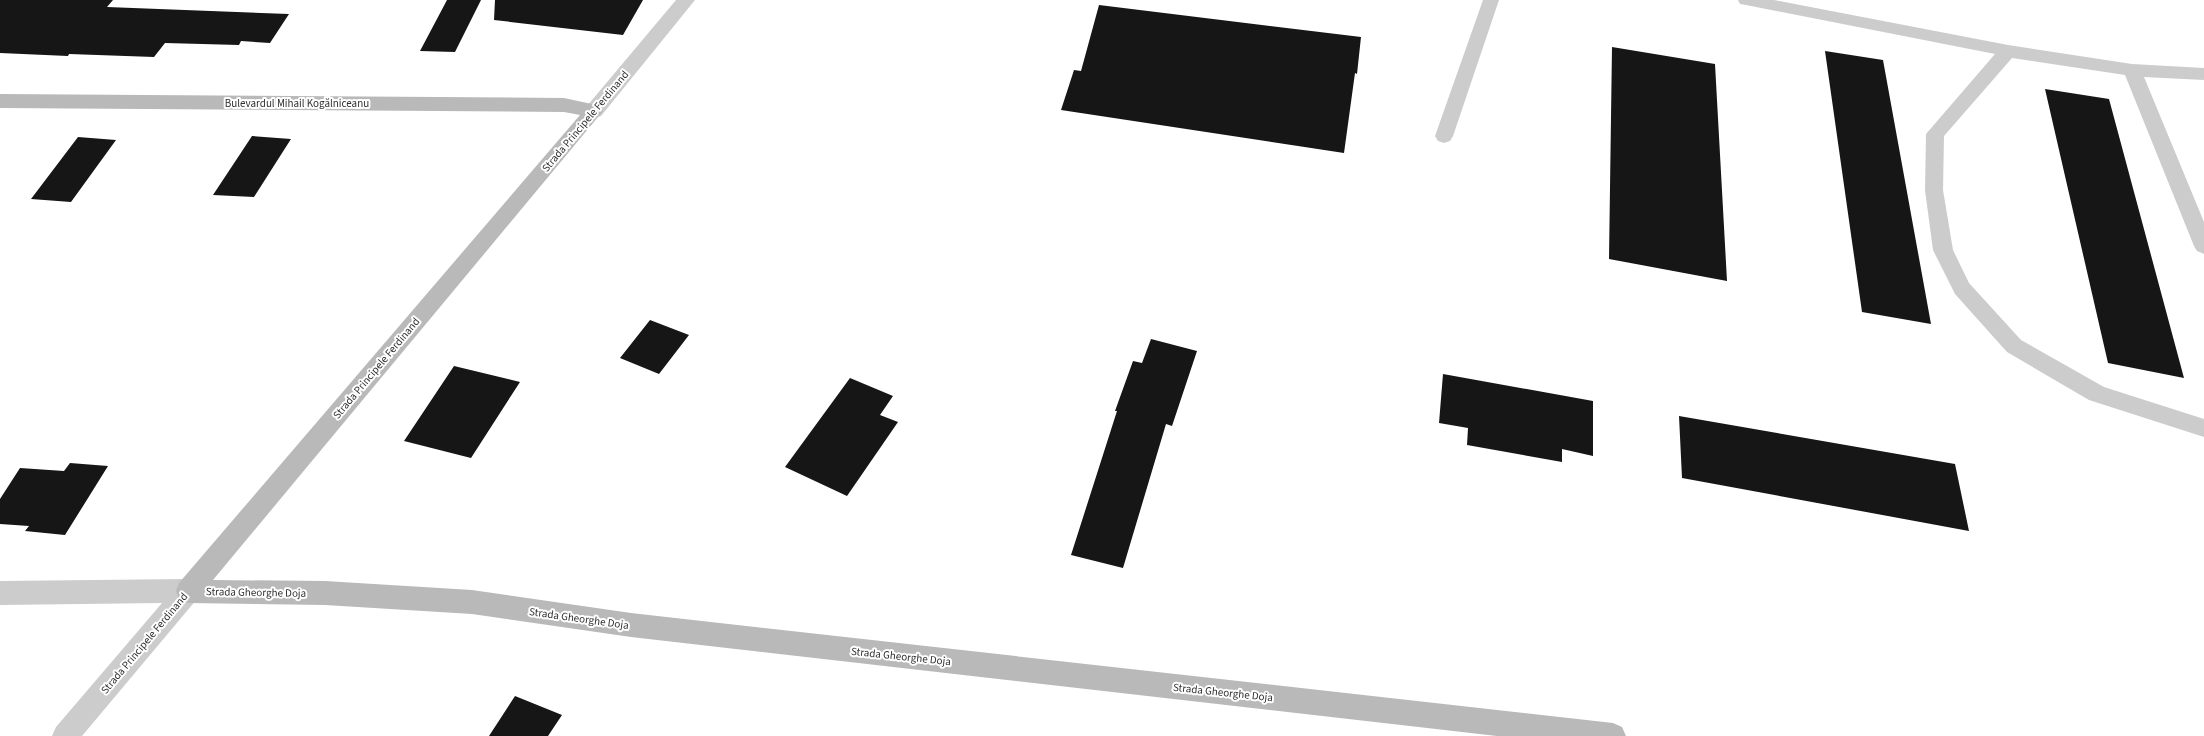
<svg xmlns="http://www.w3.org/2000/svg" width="2204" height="736" viewBox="0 0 2204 736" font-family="'Source Sans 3',sans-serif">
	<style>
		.building { fill: #161616 }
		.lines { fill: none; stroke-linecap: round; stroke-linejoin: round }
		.service { fill: #ccc; fill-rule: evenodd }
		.minor { fill: #ccc; fill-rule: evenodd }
		.secondary { fill: #b9b9b9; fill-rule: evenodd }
		.labels { text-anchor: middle; stroke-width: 4; stroke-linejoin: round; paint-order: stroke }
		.street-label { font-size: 11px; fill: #2f2f2f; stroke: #fff }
	</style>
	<rect width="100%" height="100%" fill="#fff"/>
	<path class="building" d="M0,0H113L107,7L289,14L270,43L241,41L239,45L165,43L154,57L69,54L68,56L0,53Z
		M447,0H481L455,52L420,51Z
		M495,0H643L623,35L494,20Z
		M1099,5L1361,37L1357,74L1355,73L1344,153L1061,110L1074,70L1081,71Z
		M1612,47L1715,64L1727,281L1609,259Z
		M1825,51L1883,60L1931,324L1862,312Z
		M2045,89L2109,99L2184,378L2108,363Z
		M252,136L291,139L254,197L213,195Z
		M78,137L116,140L71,202L31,199Z
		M650,320L689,335L659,374L620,358Z
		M1151,339L1197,351L1172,426L1166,424L1123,568L1071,555L1117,411H1115L1133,361L1142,363Z
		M454,366L520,382L471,458L404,441Z
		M1443,374L1593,401V456L1562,449V462L1467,445L1468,428L1439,423Z
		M850,378L893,396L880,415L898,422L847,496L785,467Z
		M1679,416L1955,464L1969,531L1682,478Z
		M70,463L108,466L65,535L25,531L29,526L0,524V499L20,468L64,471Z
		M515,696L562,715L548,736H489Z"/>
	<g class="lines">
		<path class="service" d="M1483,0H1499L1453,136L1450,141L1444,143L1438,141L1435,136Z
			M1738,0H1774L2008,45L2132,64L2204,68V80L2144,77L2204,222V254L2197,251L2194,246L2125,75L2012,58L1944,136L1943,190L1953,250L1969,283L2021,340L2104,387L2204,419V437L2089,400L2007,352L1955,294L1933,250L1925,190L1926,134L1995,54L1746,5L1740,4Z"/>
		<path class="minor" d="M676,0H695L601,116L594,118L587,116L585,111L587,106Z
			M188,579L197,583L200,591L197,599L82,736H52L56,727L162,603L0,605V581Z"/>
		<path class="secondary" d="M0,94L564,98L601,106L603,111L213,580L325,581L472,590L631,613L1613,723L1622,727L1626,736H1497L631,637L472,614L325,605L188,603L179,599L176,591L179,583L580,115L564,112L0,108Z"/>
	</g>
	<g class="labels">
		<g class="street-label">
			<text x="297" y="107">Bulevardul Mihail Kogălniceanu</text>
			<text transform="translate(585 121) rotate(-50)" y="4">Strada Principele Ferdinand</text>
			<text transform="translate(376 368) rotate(-50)" y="4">Strada Principele Ferdinand</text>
			<text transform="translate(256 592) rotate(1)" y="4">Strada Gheorghe Doja</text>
			<text transform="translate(579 618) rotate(8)" y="4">Strada Gheorghe Doja</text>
			<text transform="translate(144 643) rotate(-50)" y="4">Strada Principele Ferdinand</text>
			<text transform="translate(901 656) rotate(6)" y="4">Strada Gheorghe Doja</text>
			<text transform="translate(1223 692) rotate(6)" y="4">Strada Gheorghe Doja</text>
		</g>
	</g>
</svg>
